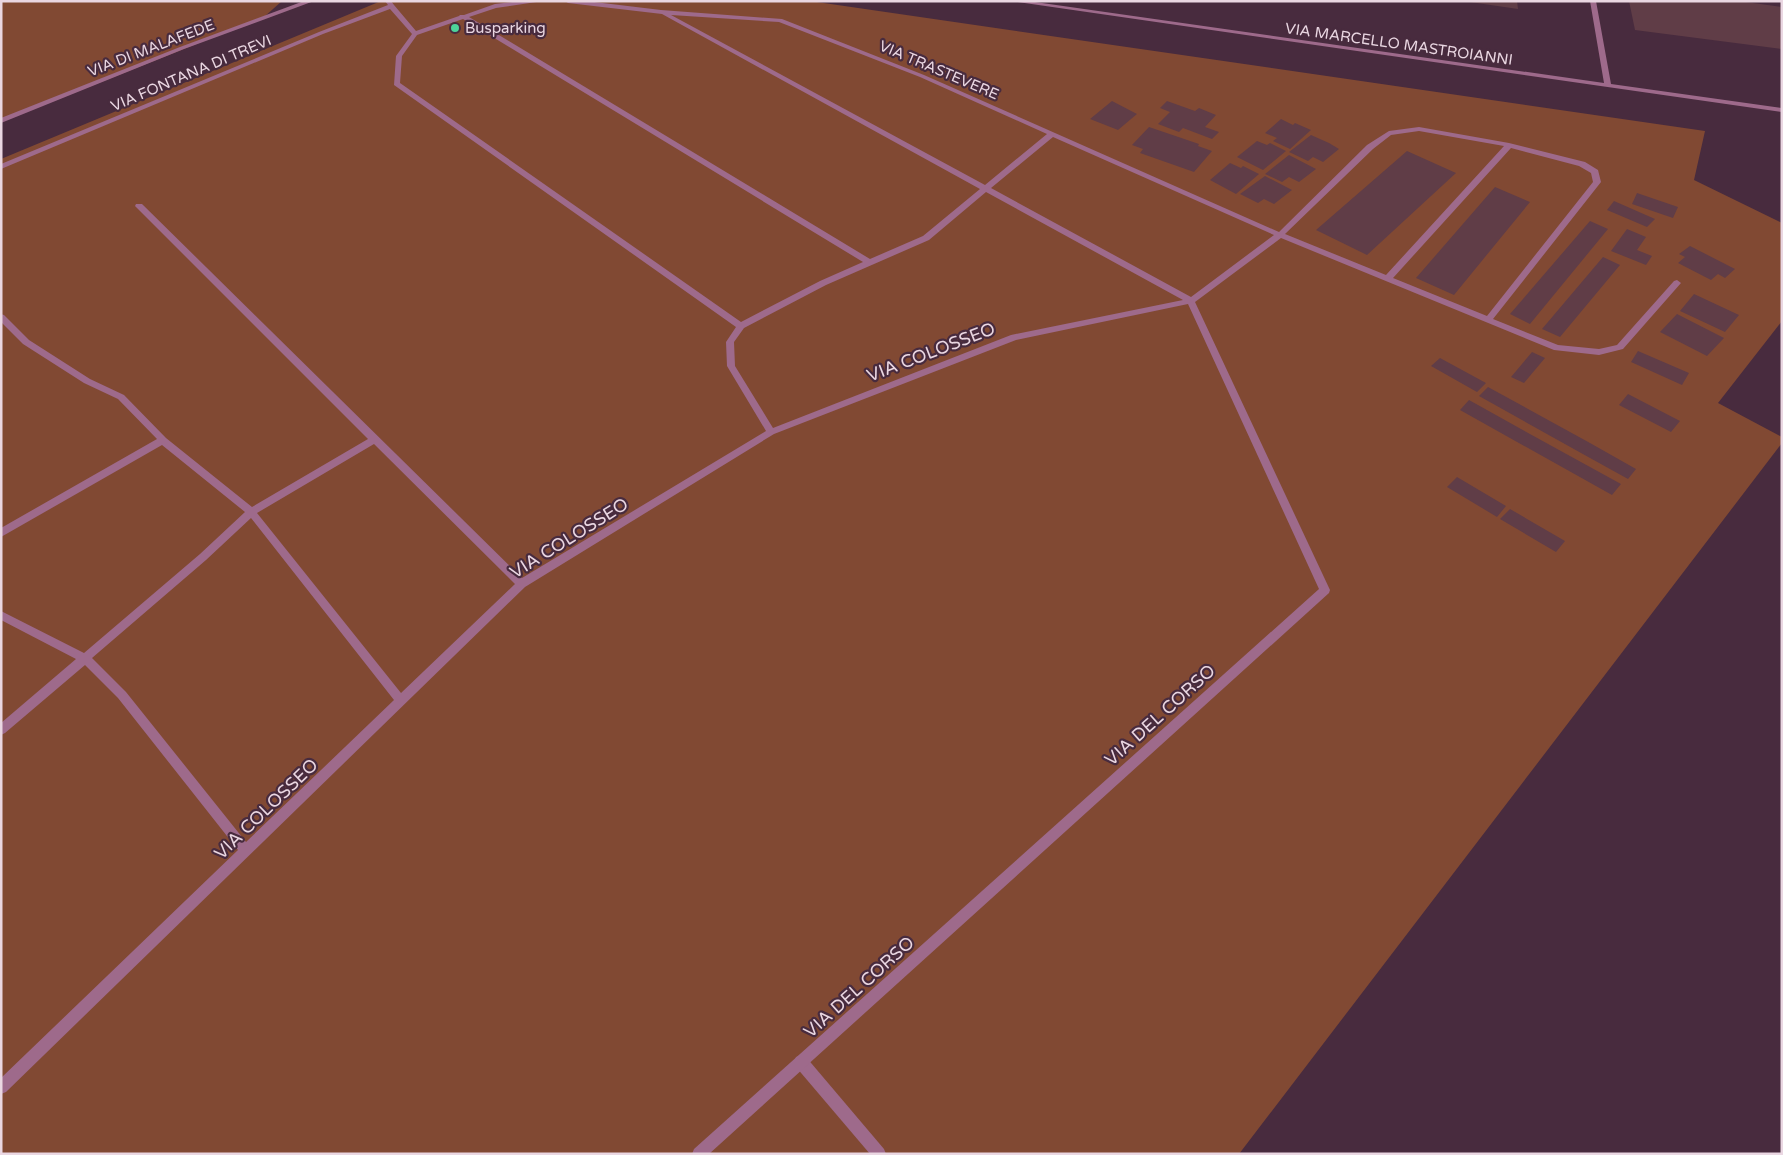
<svg xmlns="http://www.w3.org/2000/svg" width="1783" height="1155" viewBox="0 0 1783 1155" font-family="'Varela Round',sans-serif">
	<style>
		.green { fill: #814933 }
		.building { fill: #603d47 }
		.lines { fill: none; stroke-linecap: round; stroke-linejoin: round }
		.service { fill: #9e6a8b; fill-rule: evenodd }
		.minor { fill: #9e6a8b; fill-rule: evenodd }
		.tertiary { fill: #9e6a8b; fill-rule: evenodd }
		.poi-dot { fill: #4dd39a; stroke: #482b3e; stroke-width: 2 }
		.labels { text-anchor: middle; stroke-width: 4.5; stroke-linejoin: round; paint-order: stroke }
		.far-poi-label { font-size: 15px; fill: #ead7e2; stroke: #482b3e; text-anchor: start }
		.far-street-label { font-size: 15px; fill: #ead7e2; stroke: #482b3e }
		.street-label { font-size: 18px; fill: #ead7e2; stroke: #482b3e }
	</style>
	<rect width="100%" height="100%" fill="#482b3e"/>
	<path class="green" d="M1,1H282L264,17L1,122Z
		M381,1H810L1705,131L1694,180L1782,223V321L1718,403L1782,437V443L1239,1154H1V159Z"/>
	<path class="building" d="M1470,1H1517L1518,9L1470,2Z
		M1629,1H1739L1782,7V49L1635,30Z
		M1112,101L1137,114L1118,130L1090,119Z
		M1167,101L1195,111L1199,108L1216,115L1205,127L1219,132L1212,139L1183,128L1179,132L1158,124L1170,112L1160,108Z
		M1281,119L1293,125L1295,123L1311,130L1290,149L1273,141L1277,138L1265,133Z
		M1149,127L1199,144L1198,146L1212,151L1194,172L1140,153L1143,149L1132,145Z
		M1311,135L1329,143L1339,149L1323,162L1313,157L1308,161L1289,152Z
		M1257,141L1267,145L1270,143L1286,151L1263,170L1237,157Z
		M1407,151L1456,173L1367,255L1316,230Z
		M1289,155L1316,169L1299,182L1289,177L1282,182L1265,174Z
		M1230,163L1241,168L1243,166L1259,174L1236,194L1210,180Z
		M1265,176L1292,190L1274,204L1264,199L1258,203L1240,194Z
		M1495,187L1530,202L1454,295L1416,278Z
		M1637,193L1678,207L1673,218L1632,204Z
		M1614,201L1655,219L1647,227L1607,210Z
		M1590,221L1608,229L1530,324L1510,314Z
		M1627,229L1646,237L1637,250L1652,256L1646,265L1611,251Z
		M1690,246L1735,269L1725,278L1718,274L1711,280L1678,263L1685,257L1679,254Z
		M1603,257L1620,265L1560,337L1542,329Z
		M1694,294L1739,315L1725,332L1680,311Z
		M1677,314L1724,338L1707,356L1660,332Z
		M1638,351L1689,373L1682,385L1631,362Z
		M1532,352L1545,358L1524,383L1511,377Z
		M1440,358L1486,383L1477,392L1431,366Z
		M1488,387L1590,443L1636,469L1628,479L1581,453L1479,396Z
		M1628,394L1680,421L1671,432L1619,405Z
		M1469,400L1521,429L1621,484L1612,495L1460,410Z
		M1457,477L1506,506L1497,517L1447,487Z
		M1510,509L1565,541L1556,552L1500,519Z"/>
	<g class="lines">
		<path class="service" d="M801,1055L806,1057L884,1149L886,1154H870L796,1067L794,1062L796,1057Z"/>
		<path class="minor" d="M385,1H391L394,5L416,31L459,16L460,15H464L495,4L521,1H543L496,8L469,17L870,259L923,236L980,189L662,14L568,3L565,1H586L661,10L782,19L924,75L1279,232L1367,145L1389,131L1419,127L1509,143L1585,162L1598,170L1601,182L1493,319L1558,345L1599,349L1617,345L1674,281L1677,280L1681,283L1623,349L1599,355L1554,350L1281,238L1195,302L1330,590L1329,593L709,1154H692L694,1149L1319,589L1188,304L1016,340L774,434L525,587L6,1092L1,1094V1078L238,850L118,698L85,665L5,733L1,735V723L76,659L1,620V611L84,653L200,554L245,512L162,445L1,537V528L157,439L118,399L84,383L23,344L1,322V314L4,315L29,340L90,379L124,395L166,438L252,507L368,439L135,206L136,204H142L522,578L766,431L727,366L726,342L736,327L394,85L396,56L412,34L390,9L323,34L1,169V164L319,32L388,5ZM671,15L779,22L920,77L1047,134L985,185ZM463,19L863,262L820,281L741,322L400,83L402,56L417,35ZM1419,131L1504,146L1386,275L1285,234L1373,149L1391,135ZM1053,137L1274,235L1191,297L991,188ZM1511,148L1579,166L1591,173L1593,182L1487,316L1393,278ZM986,192L1183,300L1011,335L773,428L735,366L734,342L744,328L826,285L929,240ZM374,444L515,584L401,693L257,513ZM251,518L394,700L246,842L126,692L92,658L206,560Z
			M1010,1H1028L1604,83L1590,1H1596L1611,84L1782,108V112Z"/>
		<path class="tertiary" d="M304,1H314L184,49L1,123V118L180,47Z"/>
	</g>
	<circle class="poi-dot" cx="455" cy="28" r="5"/>
	<g class="labels">
		<g class="far-poi-label">
			<text x="465" y="33">Busparking</text>
		</g>
		<g class="far-street-label">
			<text transform="translate(1399 44) rotate(8)" y="5">VIA MARCELLO MASTROIANNI</text>
			<text transform="translate(151 48) rotate(-21)" y="5">VIA DI MALAFEDE</text>
			<text transform="translate(939 70) rotate(23)" y="5">VIA TRASTEVERE</text>
			<text transform="translate(191 73) rotate(-23)" y="5">VIA FONTANA DI TREVI</text>
		</g>
		<g class="street-label">
			<text transform="translate(931 352) rotate(-21)" y="6">VIA COLOSSEO</text>
			<text transform="translate(569 538) rotate(-32)" y="6">VIA COLOSSEO</text>
			<text transform="translate(1160 715) rotate(-42)" y="6">VIA DEL CORSO</text>
			<text transform="translate(266 809) rotate(-44)" y="6">VIA COLOSSEO</text>
			<text transform="translate(859 987) rotate(-42)" y="6">VIA DEL CORSO</text>
		</g>
	</g>
	<rect width="1783" height="1155" fill="none" stroke="#ead7e2" stroke-width="5"/>
</svg>
